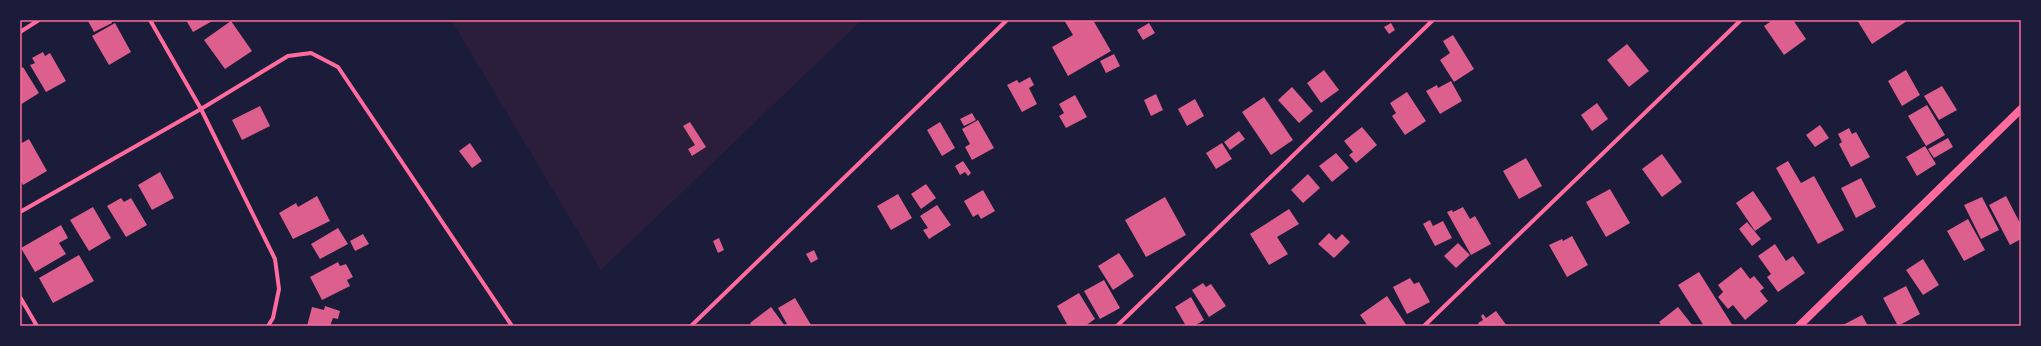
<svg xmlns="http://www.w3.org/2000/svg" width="2041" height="346" viewBox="0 0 2041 346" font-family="'Titillium Web',sans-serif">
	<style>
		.green { fill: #2a1e3b }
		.building { fill: #dd5f8e }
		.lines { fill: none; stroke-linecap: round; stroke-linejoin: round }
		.minor { stroke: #ff6b9d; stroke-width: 4 }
		.secondary { stroke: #ff6b9d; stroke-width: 8 }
		.neatline { fill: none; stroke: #ff6b9d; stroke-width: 1.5 }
	</style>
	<rect width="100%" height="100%" fill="#1b1b3a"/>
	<path class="green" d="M451,20H862L601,270Z"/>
	<path class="building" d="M90,20H111L112,23L94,32L88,21Z
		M186,20H214L193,32Z
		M1064,20H1093L1111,51L1068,76L1052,47L1073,35Z
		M1773,20H1793L1806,39L1784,55L1764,26Z
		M1857,20H1906L1907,21L1872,44Z
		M231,21L252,51L225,69L204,40Z
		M115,23L131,52L109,65L92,36Z
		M1149,23L1155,33L1143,40L1137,30Z
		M1391,23L1395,30L1389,34L1384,27Z
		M1453,35L1474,69L1454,82L1440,60L1450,53L1443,41Z
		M1627,44L1649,71L1629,87L1607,60Z
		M43,52L45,56L50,53L66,81L46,92L30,65L35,63L32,58Z
		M1114,54L1120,66L1106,73L1100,61Z
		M23,67L39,93L20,105V69Z
		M1324,70L1339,90L1321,103L1307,83Z
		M1906,70L1920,95L1902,106L1888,81Z
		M1030,77L1034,85L1029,88L1037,104L1022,112L1007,85L1017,80L1019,83Z
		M1451,81L1462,101L1440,114L1426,91L1437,85L1438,88Z
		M1942,86L1957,110L1939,120L1924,96Z
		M1292,87L1313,111L1299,123L1278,100Z
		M1407,92L1426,121L1405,135L1392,116L1396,113L1390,103Z
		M1156,94L1163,110L1151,116L1144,100Z
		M1075,95L1087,117L1066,128L1059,116L1064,113L1059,104Z
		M1264,97L1293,140L1271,155L1242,112Z
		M1195,99L1204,116L1187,126L1178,109Z
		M1597,103L1608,119L1592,131L1581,115Z
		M1927,105L1945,135L1926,146L1908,116Z
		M260,106L270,126L242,140L232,120Z
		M972,113L976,120L964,126L960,119Z
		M978,120L994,148L972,160L965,147L970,144L962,129Z
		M690,122L706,147L692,156L688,149L695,145L683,126Z
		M940,122L955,148L942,156L927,130Z
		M1820,125L1829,138L1815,147L1806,135Z
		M1362,127L1377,145L1356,163L1349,155L1353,152L1344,141Z
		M1849,128L1852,134L1856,132L1870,157L1851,167L1839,144L1842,142L1838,134Z
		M1239,131L1245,139L1230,150L1224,142Z
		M1948,138L1953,147L1934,158L1928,149Z
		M29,139L47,171L23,185L20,179V144Z
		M470,143L482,161L472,168L459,151Z
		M1222,143L1232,159L1216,169L1206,153Z
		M1925,146L1936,164L1917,176L1906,157Z
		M1336,153L1349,168L1332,182L1319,166Z
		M1662,154L1682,182L1662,197L1642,169Z
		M1526,158L1542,186L1519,199L1503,171Z
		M963,161L971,173L968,176L965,172L960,175L955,166Z
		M1788,161L1801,183L1814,176L1844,230L1818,244L1776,168Z
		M160,172L174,198L152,210L138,185Z
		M1308,174L1320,188L1303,203L1291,190Z
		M1861,178L1876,207L1856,218L1841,188Z
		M926,184L936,198L921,209L911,194Z
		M1610,189L1630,223L1606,237L1586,202Z
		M983,190L995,211L981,219L978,214L973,217L964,201Z
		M1753,191L1772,219L1755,231L1736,203Z
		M898,194L912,218L891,230L877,206Z
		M317,196L330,221L293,239L279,213L296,203L298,207Z
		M2006,196L2021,225V239L2010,245L1989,205Z
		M1165,197L1186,235L1146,257L1125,220Z
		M1982,197L1999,230L1981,239L1964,205Z
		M121,198L124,202L131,198L147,225L126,237L107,206Z
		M937,205L951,225L929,239L923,230L928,228L920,216Z
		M93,207L111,238L89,251L70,220Z
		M1463,207L1470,219L1475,216L1491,244L1471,255L1447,212L1452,210L1453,212Z
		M1289,209L1299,224L1277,237L1288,254L1269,265L1250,234Z
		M1968,219L1985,250L1964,261L1947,231Z
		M1430,220L1433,226L1443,221L1452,238L1435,246L1423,224Z
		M1747,222L1761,239L1752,246L1739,229Z
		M61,225L68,238L59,243L66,254L35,272L21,248Z
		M338,228L348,244L320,259L311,244Z
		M1329,233L1336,240L1342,234L1350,242L1334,258L1318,244Z
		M363,234L369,244L355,251L350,241Z
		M1572,236L1588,265L1567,277L1549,245L1562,239L1563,241Z
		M719,238L724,250L718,253L713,241Z
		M1458,243L1470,255L1456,268L1444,256Z
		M1775,244L1786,261L1793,256L1805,273L1778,292L1767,277L1771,274L1758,256Z
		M814,250L818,259L811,263L806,254Z
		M1119,253L1134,276L1113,290L1098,266Z
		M79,255L94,281L53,303L39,278Z
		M1923,259L1939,285L1923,295L1906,270Z
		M338,262L340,266L346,264L353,277L347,280L350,286L322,300L310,277Z
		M1741,267L1750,279L1754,276L1764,288L1760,291L1768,301L1745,320L1733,305L1728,309L1718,297L1723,292L1718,285Z
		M1699,272L1733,326H1704L1678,285Z
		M1410,278L1414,284L1419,282L1430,302L1407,314L1393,287Z
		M1104,280L1120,308L1100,319L1084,291Z
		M1203,283L1206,287L1211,284L1226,306L1209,317L1192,290Z
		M1906,286L1920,314L1898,326L1883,298Z
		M1079,293L1095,319L1085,326H1068L1057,306Z
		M1387,296L1407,326H1368L1360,315Z
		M1191,297L1204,320L1194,326H1186L1175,307Z
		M795,298L811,325L810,326H788L778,308Z
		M325,306L340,311L338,319L333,318L330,326H307L312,307L324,310Z
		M771,307L785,326H752L750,323Z
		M1678,307L1693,326H1662L1659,322Z
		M1496,311L1507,326H1480L1478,323L1483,320L1481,316L1483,314L1486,318Z
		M1862,315L1868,326H1841Z"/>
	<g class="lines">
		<path class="minor" d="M150,20L201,109L275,259L279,289L273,318L268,326
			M20,32L39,20
			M20,212L201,109L288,56L311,53L338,67L512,326
			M20,297L37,326
			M691,326L1007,20
			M1117,326L1433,20
			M1424,326L1741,20"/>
		<path class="secondary" d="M1799,326L2021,109"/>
	</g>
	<rect width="2041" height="346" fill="none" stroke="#1b1b3a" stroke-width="42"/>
	<rect x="21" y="21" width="1999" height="304" class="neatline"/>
</svg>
